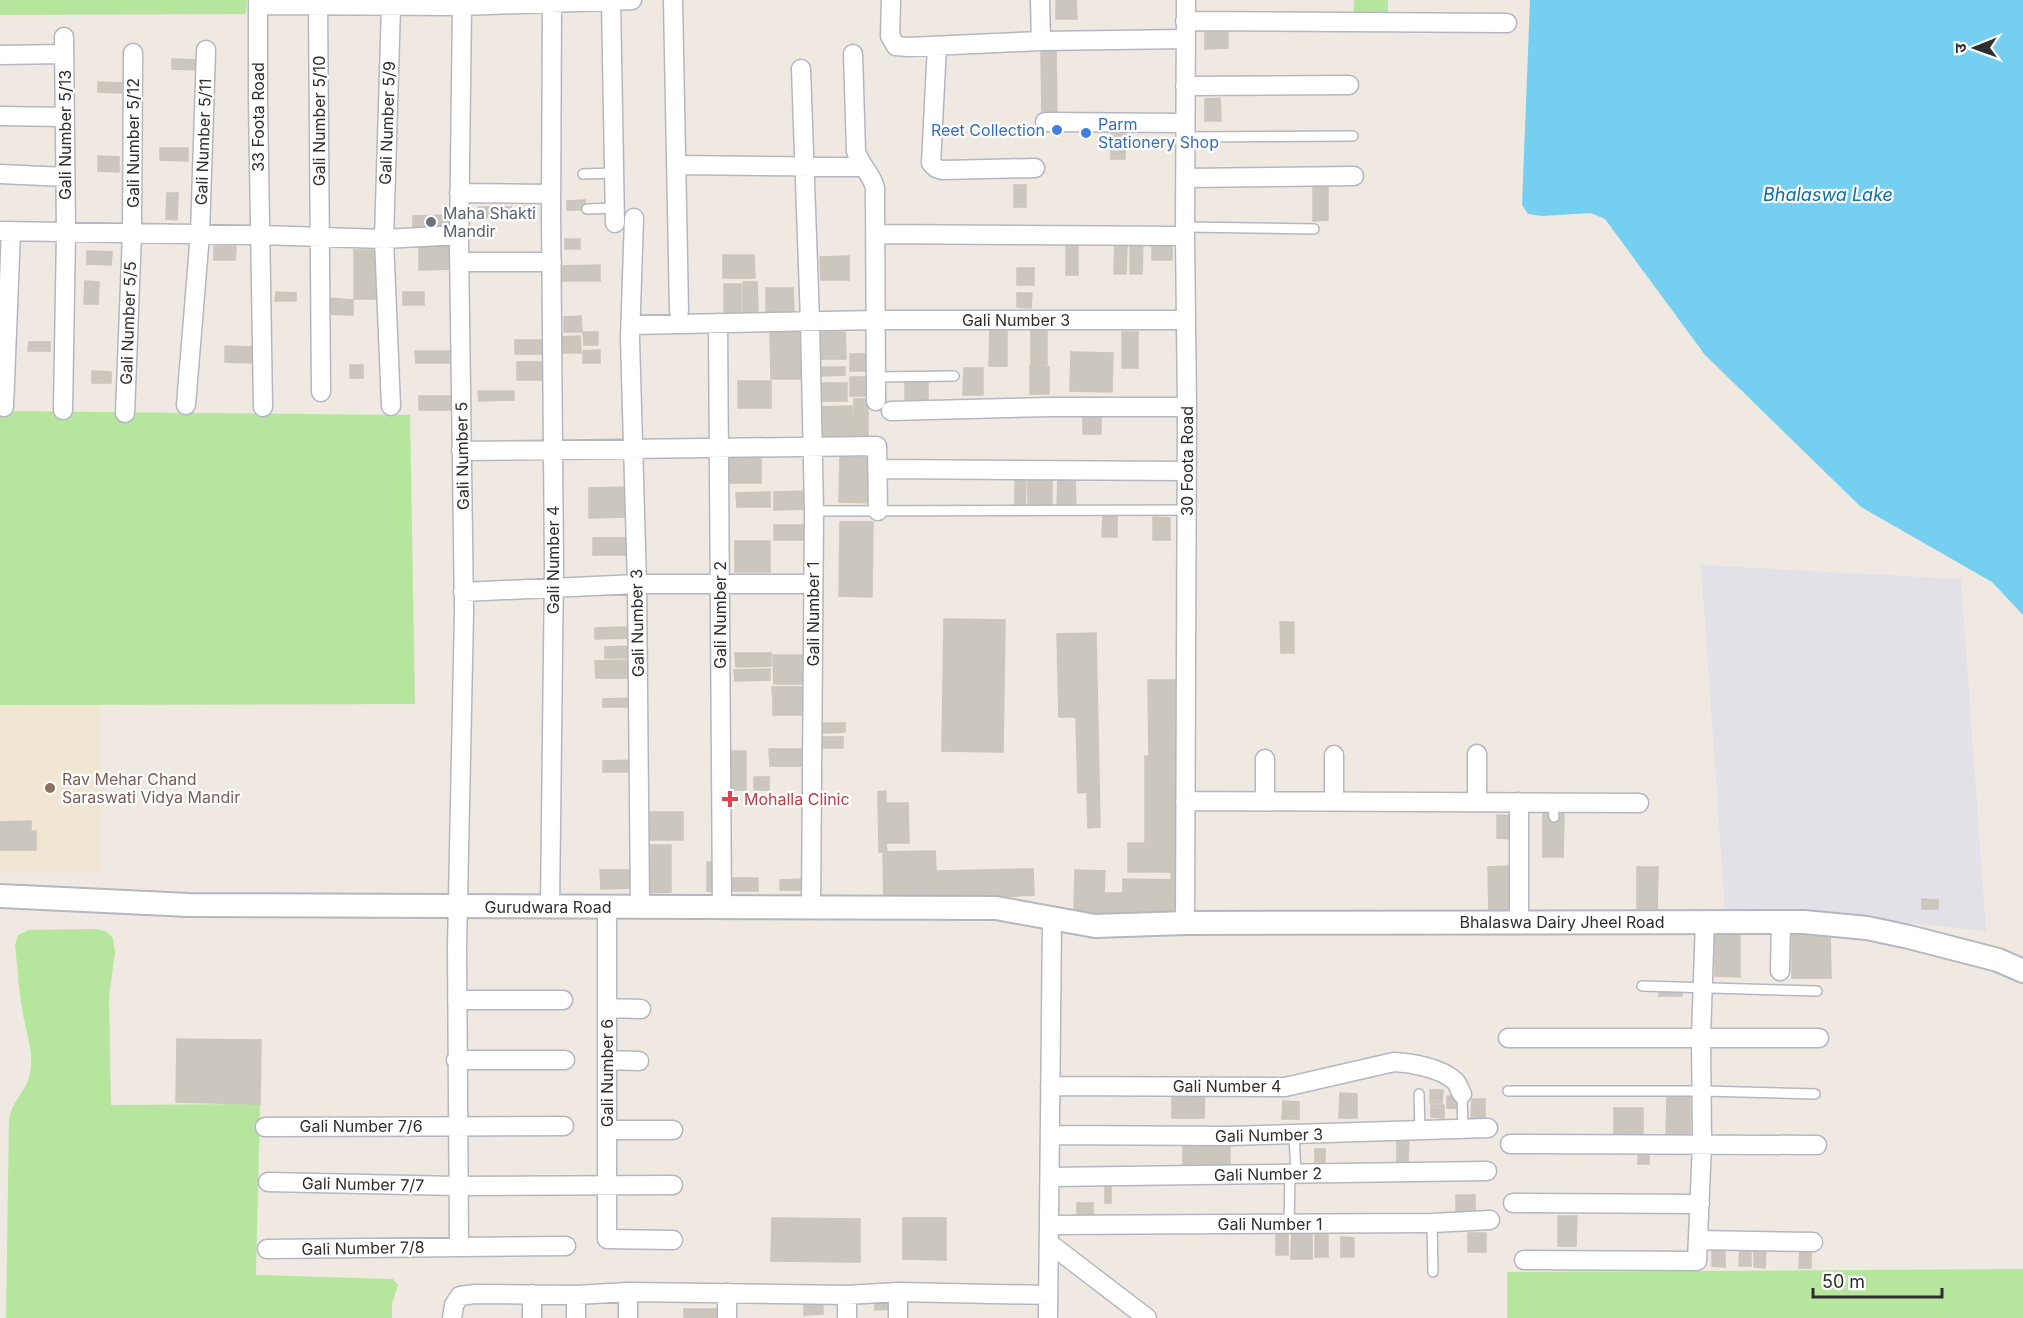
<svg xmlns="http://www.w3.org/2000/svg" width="2023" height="1318" viewBox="0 0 2023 1318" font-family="Inter,'Noto Sans Devanagari',sans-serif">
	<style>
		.industrial { fill: #e3e1e8 }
		.education { fill: #f0e6d1 }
		.green { fill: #b6e59e }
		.water { fill: #75cff0 }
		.building { fill: #cbc7bf; stroke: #cbc5ba; stroke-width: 1.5 }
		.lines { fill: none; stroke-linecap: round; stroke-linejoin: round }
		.service-casing { stroke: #b4b7c1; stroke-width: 12 }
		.minor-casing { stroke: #b4b7c1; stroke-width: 21 }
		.tertiary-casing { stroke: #b4b7c1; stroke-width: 26 }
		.service { stroke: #fff; stroke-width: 9 }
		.minor { stroke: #fff; stroke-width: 18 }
		.tertiary { stroke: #fff; stroke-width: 22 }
		.shop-dot { fill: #3f7fe0; stroke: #fff; stroke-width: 2 }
		.worship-dot { fill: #6b7280; stroke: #fff; stroke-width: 2 }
		.education-dot { fill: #8d6e63; stroke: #fff; stroke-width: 2 }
		.health-dot { fill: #e0444e; stroke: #fff; stroke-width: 2 }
		.labels { text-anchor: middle; stroke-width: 4.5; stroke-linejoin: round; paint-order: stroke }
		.street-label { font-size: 16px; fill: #2e2e2e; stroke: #fff }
		.shop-label { font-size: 16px; fill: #366cbe; stroke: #fff; text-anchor: start }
		.worship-label { font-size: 16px; fill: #5b616d; stroke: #fff; text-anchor: start }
		.education-label { font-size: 16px; fill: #785e54; stroke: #fff; text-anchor: start }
		.health-label { font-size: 16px; fill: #be3a42; stroke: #fff; text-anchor: start }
		.water-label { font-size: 18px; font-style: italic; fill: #0d6fa3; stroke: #fff }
	</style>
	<rect width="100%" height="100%" fill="#efe9e1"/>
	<path class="industrial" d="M1701,565L1961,579L1986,931L1855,917L1725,911Z"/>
	<path class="education" d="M0,705H99V871H0Z"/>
	<path class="green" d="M0,0H247L246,14L0,15Z
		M1354,0H1388V19L1354,18Z
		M0,411L410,415L415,704L0,705Z
		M97,929L105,931L113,938L115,952L109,997L111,1105L260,1104L256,1275L393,1279L398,1285L392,1304V1318H6L9,1119C12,1101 27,1091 30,1073C33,1053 29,1043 25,1024C19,998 18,971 15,945L18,935L29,930Z
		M2023,1269V1318H1507V1272Z"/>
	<path class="water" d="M1530,0H2023V615L1992,582L1861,507L1705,355L1605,219L1591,213L1542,216L1528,214L1522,205Z"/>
	<path class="building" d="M1056,0H1076L1077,19H1056Z
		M1228,24V48L1205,49V25Z
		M1041,51H1056L1057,116H1042Z
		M172,59L200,60V70L172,69Z
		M98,82L122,83L121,93L98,92Z
		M1220,98L1221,121H1205V99Z
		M1111,131H1126L1125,159H1111Z
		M160,148H188V161L160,160Z
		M98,156L119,157V172L98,171Z
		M1328,180V220L1313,221V181Z
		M1014,185H1026V207H1014Z
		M167,193H178L177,220L166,219Z
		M585,200L586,210H567V201Z
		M478,207H511V217L478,218Z
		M449,215L450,227L413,228V216Z
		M1130,237H1143L1142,274H1130Z
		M565,239H580V249H565Z
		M1115,240L1127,241L1126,274H1114Z
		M1066,241H1078V275H1066Z
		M1152,242H1172V260H1152Z
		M214,246H236L235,260H214Z
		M419,247H454L455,269L419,270Z
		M354,250H379V299H354Z
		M87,251L112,252L111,265L87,264Z
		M723,255H754L755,278H723Z
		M849,256V280H821L820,257Z
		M600,265V281H562V266Z
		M1017,268H1034V285H1017Z
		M85,281L99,282L98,304H84Z
		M743,282H757L758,314L743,315Z
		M724,284H741V315H724Z
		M766,288H793L794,315H766Z
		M276,292L296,293V301H275Z
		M403,292H424V305H403Z
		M1017,293H1032L1031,308L1017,307Z
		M327,298L353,300V315L327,314Z
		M581,316L582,332H564V317Z
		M1031,321H1047V365H1031Z
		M990,323H1007V366H989Z
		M770,330H802L803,379H771Z
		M583,332H598V345H584Z
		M819,332H845L846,359H819Z
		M1122,332H1138V368H1122Z
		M580,336L581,353H561V337Z
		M515,340H551V354H515Z
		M29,342H50V351H28Z
		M225,346L252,347V363L225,362Z
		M600,350V363H583V351Z
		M415,351H451V363H416Z
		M1071,352L1113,353L1112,392L1070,391Z
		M850,354H873V371H850Z
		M517,362H550V380H517Z
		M350,365H363V378H350Z
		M1030,366L1049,367V394H1030Z
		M821,367H845V375L821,376Z
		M964,368H983V395H963Z
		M92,371L111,372V383H92Z
		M850,377H870L871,396H850Z
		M905,378L928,379V408H905Z
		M738,381H771V408H738Z
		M818,383H847V401H818Z
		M478,391H514V400L479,401Z
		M419,396H454L455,410H419Z
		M854,399H868V438H854Z
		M852,406L853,438L820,439V407Z
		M1083,413L1101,414V434H1083Z
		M724,451H761V483H725Z
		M840,457L874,458V503L839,502Z
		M1015,479L1026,480L1025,507H1015Z
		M1028,479H1052V508H1028Z
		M1058,479H1075L1076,507H1057Z
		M626,487V517L589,518V488Z
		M810,491V509L774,510V492Z
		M770,492V507H737L736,493Z
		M1103,516H1117V537H1102Z
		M1153,517L1170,518V540H1153Z
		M840,522H873L872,597L839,596Z
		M774,525H810V540H774Z
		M593,538H626V555H593Z
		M735,541H770V572H735Z
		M944,619L1005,620L1003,752L942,751Z
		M1280,622H1294V653H1281Z
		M628,627L629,638L595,639V628Z
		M1096,633L1100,827L1088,828L1087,792L1078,793L1076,717H1059L1057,634Z
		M636,646V658H605V647Z
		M735,653H771V666L736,667Z
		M773,655H807V684H774Z
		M628,660V678H596L595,661Z
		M770,669V680L735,681L734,670Z
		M1148,680H1178V756H1149Z
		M772,687H809V700H773Z
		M634,698V707H603V699Z
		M773,700H809V715H773Z
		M823,723H845V732L823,733Z
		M820,737H843V748H820Z
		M769,749H805V766H770Z
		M731,751H746V790H732Z
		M1145,756H1178V880H1171V872H1128V843H1145Z
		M636,760V772H603V761Z
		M754,777H769V790H754Z
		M886,791V803H908L909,843H886L887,852H879L878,792Z
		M647,812H683V840H647Z
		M1564,812L1563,857H1543V813Z
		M1497,815L1513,816L1512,839L1497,838Z
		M31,821V831H36V850H0V822Z
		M647,845H671V892L647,893Z
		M935,851L936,871L1033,869L1034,895L935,901H884L883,852Z
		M707,862H718V891H707Z
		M1513,866V911H1489L1488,867Z
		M1637,867H1658L1657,909H1637Z
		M600,870H631V888L601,889Z
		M1075,870L1105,871L1104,893H1123V879L1178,880L1177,914L1074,913Z
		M732,878H758V891H732Z
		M803,879V890H780V880Z
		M1922,899L1938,900V909H1922Z
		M1715,927L1740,928V977L1715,976Z
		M1830,929L1831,978H1792V930Z
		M1659,988H1683L1682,996H1659Z
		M177,1039L261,1040L260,1104L176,1102Z
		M1172,1088H1205L1204,1118H1172Z
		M1430,1090H1443L1442,1103H1430Z
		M1340,1093L1357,1094V1118H1339Z
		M1447,1096H1465V1109L1447,1108Z
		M1667,1096H1690V1137H1666Z
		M1472,1099H1485V1119H1471Z
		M1283,1101L1299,1102V1119H1282Z
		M1431,1105H1444V1118L1431,1117Z
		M1614,1108H1643V1135H1614Z
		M1397,1132L1409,1133L1408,1164H1397Z
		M1183,1138H1230V1167H1183Z
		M1315,1149H1325V1165H1315Z
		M1638,1153H1649V1164H1638Z
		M1105,1185H1111V1203H1105Z
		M1456,1195H1475V1212H1456Z
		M1077,1203H1093V1219H1077Z
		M1558,1216H1577L1576,1246H1558Z
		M772,1218L860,1219V1262L771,1261Z
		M903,1218H946V1260L903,1259Z
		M1315,1225H1328V1257H1315Z
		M1292,1227L1312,1228V1259H1291Z
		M1276,1229H1288V1255H1276Z
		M1468,1233H1486V1252H1468Z
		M1341,1237L1354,1238V1257H1341Z
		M1740,1245H1751V1266H1739Z
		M1712,1246H1725V1267L1712,1266Z
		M1800,1246H1811V1268H1799Z
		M1754,1247H1766L1765,1268L1754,1267Z
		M804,1299H823V1314L804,1315Z
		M875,1301H894V1309L875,1310Z
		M684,1309H721V1318H684Z"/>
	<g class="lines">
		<defs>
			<path id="service" d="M1185,137L1353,136
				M583,174L614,173
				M587,209L615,208
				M1185,227L1314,229
				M876,377L954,376
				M814,511L1186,510
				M1553,803L1554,817
				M1642,986L1817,991
				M1508,1091H1702L1815,1094
				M1419,1094L1420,1130
				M1462,1094L1463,1129
				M1294,1135L1296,1174
				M1432,1223L1433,1272
				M1289,1224L1290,1174"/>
			<path id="minor" d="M258,0V100L263,407
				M611,0L615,223
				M673,0L679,311
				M891,0L890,36L896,46L908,47L1041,41L1186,39
				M1040,0L1041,41
				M258,5L462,6L632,0
				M318,5L321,392
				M391,6L384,239L391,406
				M1185,21L1507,23
				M937,46L931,163L936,168L942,170L1035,168
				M853,54L856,151C860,166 872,174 875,188L876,401
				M0,55L64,54
				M801,69L810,321L814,511L811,908
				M1185,86L1349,85
				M0,116L65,117
				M1045,122L1185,123
				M676,165L864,167
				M0,174L65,177
				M1185,178L1354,176
				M459,193L551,194
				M634,218L630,339L637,584L640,907
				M0,231L260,235L384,239L459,235
				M876,234L1185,236
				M459,262H552
				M718,323L722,907
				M631,325L876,320H1186
				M186,405L200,234L206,50
				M4,407L11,231
				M63,410L66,233L64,37
				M891,411L1050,407H1187
				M125,413L132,234L133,53
				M461,451L877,446L878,511
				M879,469L1186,471
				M463,592L637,584H813
				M1334,755V802
				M1185,801L1639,803
				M1265,801V759
				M1477,802V754
				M1519,802V922
				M550,907L554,568L551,213L552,2
				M607,907V1239L673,1240
				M1185,923L1187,407L1185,236L1186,0
				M1780,971L1781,921
				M457,1000H563
				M607,1008L641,1009
				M1508,1038H1819
				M456,1060H565
				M607,1060L639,1061
				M1050,1086L1285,1087L1394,1062C1412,1063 1441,1068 1455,1081C1458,1084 1460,1091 1462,1094
				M265,1127L564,1126
				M607,1130H673
				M1050,1135L1230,1136L1488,1128
				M1510,1144L1817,1145
				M1050,1177L1487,1171
				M268,1182L458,1186L673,1185
				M1513,1203L1700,1204
				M1049,1225L1432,1223L1490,1220
				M1699,1240L1813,1242
				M1049,1243L1147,1318
				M459,1246L457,947L464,612L459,245L462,6
				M267,1249L566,1246
				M1524,1260L1697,1261L1702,1144L1701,1037L1705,921
				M898,1292V1318
				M727,1293V1318
				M847,1295V1318
				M452,1318L454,1305L460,1296L475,1294L576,1295L628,1292L847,1295L898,1292L1048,1295
				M532,1318V1294
				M576,1318V1295
				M628,1318V1292
				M1048,1318L1052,920"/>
			<path id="tertiary" d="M0,896L189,905L996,908L1095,926L1185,923L1804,922L1867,928L1909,937L1998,960L2023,971"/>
		</defs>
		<use href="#service" class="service-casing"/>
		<use href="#minor" class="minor-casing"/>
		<use href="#tertiary" class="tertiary-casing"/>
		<use href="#service" class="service"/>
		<use href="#minor" class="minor"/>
		<use href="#tertiary" class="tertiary"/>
	</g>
	<g class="shop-dot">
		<circle cx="1057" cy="130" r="6"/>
		<circle cx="1086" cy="133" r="6"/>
	</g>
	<circle class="worship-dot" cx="431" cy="222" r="6"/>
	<circle class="education-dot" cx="50" cy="788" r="6"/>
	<path class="health-dot" d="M727 790h6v6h6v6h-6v6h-6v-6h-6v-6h6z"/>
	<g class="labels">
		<g class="street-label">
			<text transform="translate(258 117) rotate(-90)" y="6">33 Foota Road</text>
			<text transform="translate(319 121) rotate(-90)" y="6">Gali Number 5/10</text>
			<text transform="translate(387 123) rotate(-88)" y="6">Gali Number 5/9</text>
			<text transform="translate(65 135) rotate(-90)" y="6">Gali Number 5/13</text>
			<text transform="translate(203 142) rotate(-88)" y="6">Gali Number 5/11</text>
			<text transform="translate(133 143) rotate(-90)" y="6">Gali Number 5/12</text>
			<text x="1016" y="326">Gali Number 3</text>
			<text transform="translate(128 323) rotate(-88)" y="6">Gali Number 5/5</text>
			<text transform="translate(462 456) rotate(-91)" y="6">Gali Number 5</text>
			<text transform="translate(1187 461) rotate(-90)" y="6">30 Foota Road</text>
			<text transform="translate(553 560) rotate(-90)" y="6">Gali Number 4</text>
			<text transform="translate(813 614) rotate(-90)" y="6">Gali Number 1</text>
			<text transform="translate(720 615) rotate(-90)" y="6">Gali Number 2</text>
			<text transform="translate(637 623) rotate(-91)" y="6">Gali Number 3</text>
			<text x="548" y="913">Gurudwara Road</text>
			<text x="1562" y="928">Bhalaswa Dairy Jheel Road</text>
			<text transform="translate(607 1073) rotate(-90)" y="6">Gali Number 6</text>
			<text x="1227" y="1092">Gali Number 4</text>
			<text x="361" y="1132">Gali Number 7/6</text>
			<text transform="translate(1269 1135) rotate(-1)" y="6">Gali Number 3</text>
			<text transform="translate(1268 1174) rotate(-1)" y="6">Gali Number 2</text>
			<text transform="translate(363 1184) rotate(1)" y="6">Gali Number 7/7</text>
			<text x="1270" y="1230">Gali Number 1</text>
			<text transform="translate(363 1248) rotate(-1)" y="6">Gali Number 7/8</text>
		</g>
		<g class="shop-label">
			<text x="1098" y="130">Parm<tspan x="1098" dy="18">Stationery Shop</tspan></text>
			<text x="1045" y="136" text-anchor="end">Reet Collection</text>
		</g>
		<g class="worship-label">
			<text x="443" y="219">Maha Shakti<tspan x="443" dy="18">Mandir</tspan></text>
		</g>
		<g class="education-label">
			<text x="62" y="785">Rav Mehar Chand<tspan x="62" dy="18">Saraswati Vidya Mandir</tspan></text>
		</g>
		<g class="health-label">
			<text x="744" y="805">Mohalla Clinic</text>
		</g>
		<g class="water-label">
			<text x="1828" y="201">Bhalaswa Lake</text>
		</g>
	</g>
	<g transform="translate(1975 48) rotate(269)" stroke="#ffffff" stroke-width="4.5" paint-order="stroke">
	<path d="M0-4.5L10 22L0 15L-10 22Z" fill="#2e2e2e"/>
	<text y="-9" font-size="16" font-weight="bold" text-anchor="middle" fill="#2e2e2e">उ</text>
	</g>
	<path d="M1813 1288v9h129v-9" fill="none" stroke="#2e2e2e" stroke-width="3"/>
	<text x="1822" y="1288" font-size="18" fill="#2e2e2e" stroke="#ffffff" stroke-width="4.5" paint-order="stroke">50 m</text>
</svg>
